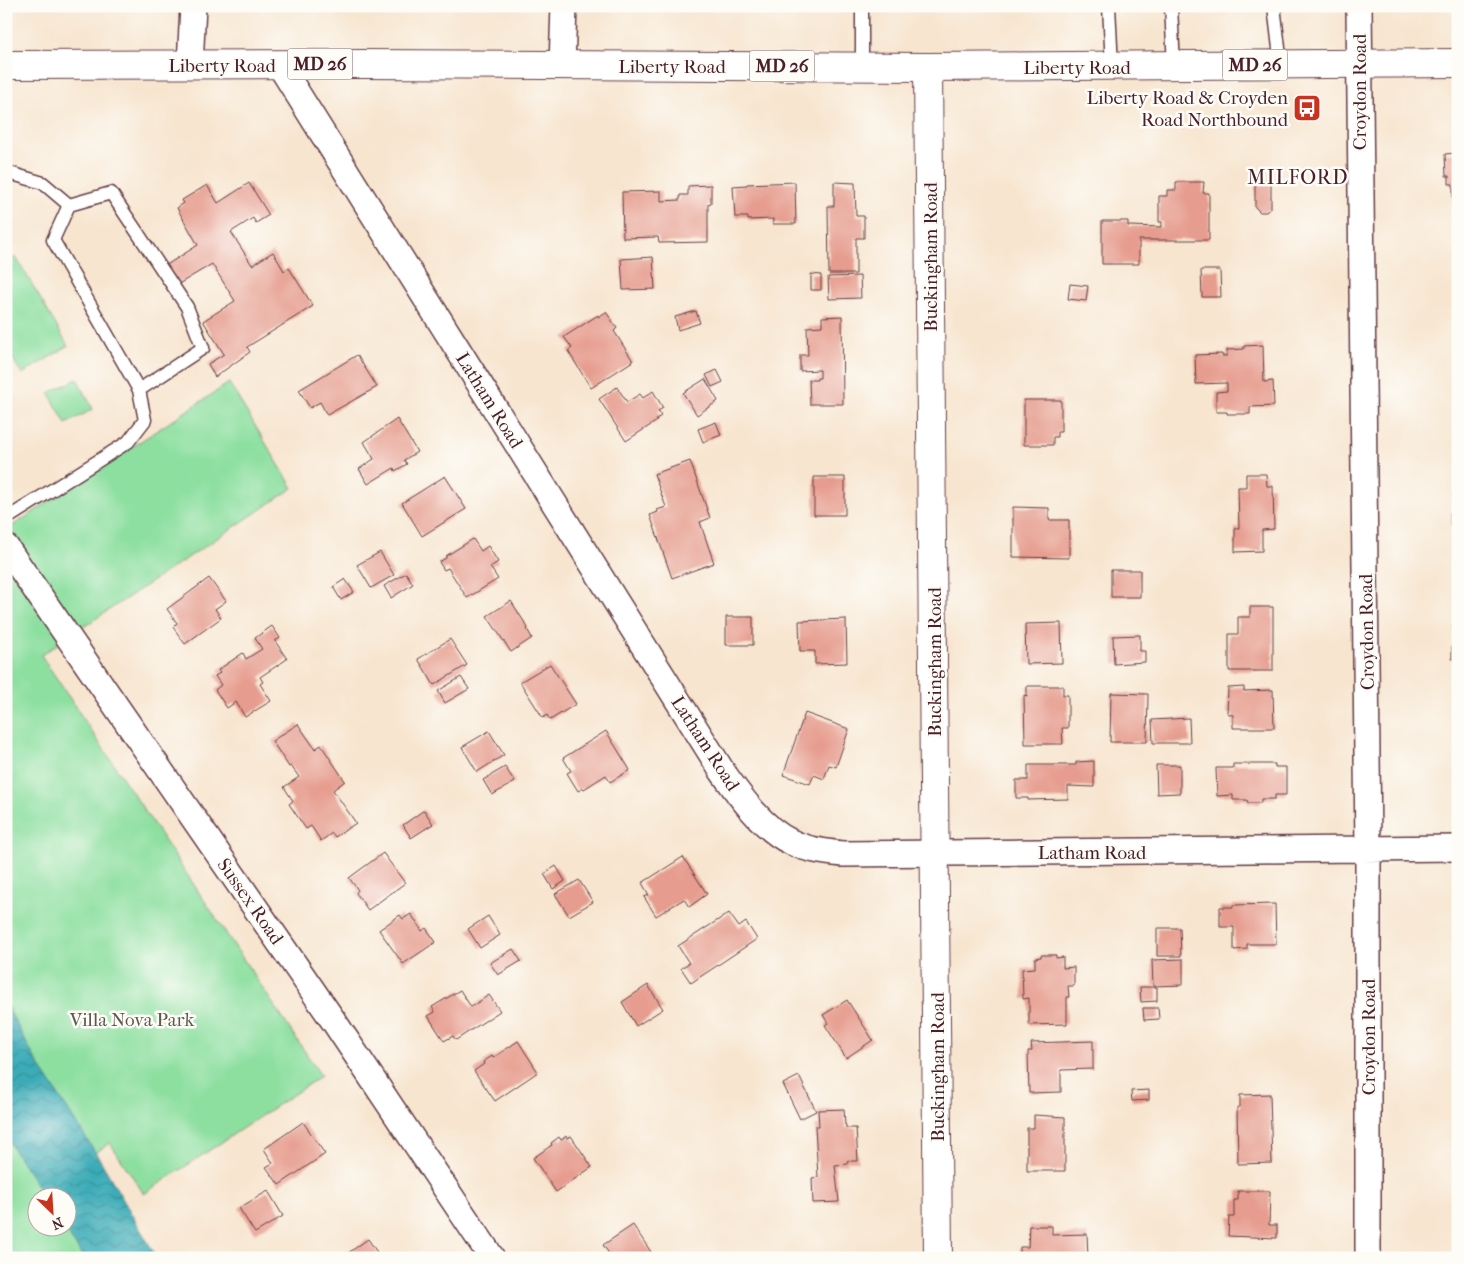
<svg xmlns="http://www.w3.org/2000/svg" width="1464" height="1264" viewBox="0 0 1464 1264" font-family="'IM FELL French Canon',serif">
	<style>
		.green { fill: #8ddfa0; stroke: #6c7f66 }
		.water { fill: url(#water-waves); stroke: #426671 }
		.building { fill: #e69c8e }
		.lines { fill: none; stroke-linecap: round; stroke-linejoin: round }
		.service-casing { stroke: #643d44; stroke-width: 15 }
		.minor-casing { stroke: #643d44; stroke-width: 28 }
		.tertiary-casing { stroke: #643d44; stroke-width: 30 }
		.primary-casing { stroke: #643d44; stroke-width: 30 }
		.service { stroke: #fff; stroke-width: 12 }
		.minor { stroke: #fff; stroke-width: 25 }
		.tertiary { stroke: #fff; stroke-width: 28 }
		.primary { stroke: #fff; stroke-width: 28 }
		.labels { text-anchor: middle; stroke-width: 5; stroke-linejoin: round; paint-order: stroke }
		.shield { fill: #fdfcf7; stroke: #806168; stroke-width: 1 }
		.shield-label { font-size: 18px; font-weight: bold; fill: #4a1f2b }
		.street-label { font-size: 19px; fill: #4a1f2b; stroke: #fdfcf7 }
		.poi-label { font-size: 19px; fill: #4a1f2b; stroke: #fdfcf7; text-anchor: end }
		.park-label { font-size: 19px; fill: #5e594e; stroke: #fdfcf7 }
		.neighbourhood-label { font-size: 20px; letter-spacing: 1px; fill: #4a1f2b; stroke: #fdfcf7 }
	</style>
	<defs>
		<pattern id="water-waves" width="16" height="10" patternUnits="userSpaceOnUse" patternTransform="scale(1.25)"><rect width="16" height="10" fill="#3bacb7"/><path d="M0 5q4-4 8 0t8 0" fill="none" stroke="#348b95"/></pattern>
	</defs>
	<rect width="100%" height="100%" fill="#fdfcf7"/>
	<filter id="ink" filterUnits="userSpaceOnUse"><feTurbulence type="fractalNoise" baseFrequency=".02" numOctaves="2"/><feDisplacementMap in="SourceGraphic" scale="10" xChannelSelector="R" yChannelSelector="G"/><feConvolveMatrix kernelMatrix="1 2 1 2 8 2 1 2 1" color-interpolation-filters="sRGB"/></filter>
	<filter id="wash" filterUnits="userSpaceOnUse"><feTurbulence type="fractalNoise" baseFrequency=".0096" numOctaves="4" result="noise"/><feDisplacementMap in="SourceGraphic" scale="20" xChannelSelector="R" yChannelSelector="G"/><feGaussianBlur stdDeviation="1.12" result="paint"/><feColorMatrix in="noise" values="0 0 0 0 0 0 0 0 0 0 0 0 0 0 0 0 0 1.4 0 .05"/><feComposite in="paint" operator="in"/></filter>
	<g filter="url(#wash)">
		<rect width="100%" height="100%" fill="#f7e5cf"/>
		<path class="green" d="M16,257L68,346L22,374L6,348V262Z
			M77,379L93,409L66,424L49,393Z
			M229,383L293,488L41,655L321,1076L144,1194L110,1143L40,1190L44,1196H38V1226L63,1227L84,1258H6V530Z"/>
		<path class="water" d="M6,1004L35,1059L99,1158L157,1258H84L63,1227L68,1226V1196H44L13,1149L6,1135Z"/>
		<g id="blocks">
			<path class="building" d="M1458,153V205H1453V184H1449V176H1446L1445,154Z
				M1259,181H1267L1271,185V208L1266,212H1260L1255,207V185Z
				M795,182L796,224H773V219L748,220V217H735L733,186L747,185V184Z
				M834,182L855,183L856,216H864V238H856V274H829L828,206H834Z
				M1176,182H1204L1203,193H1209V240H1139V264H1102V221H1128V226L1162,227V222H1159V196H1167V190H1176Z
				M249,183L269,215L256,223L253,218L231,232L252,265L273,252L284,271L289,268L313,306L247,347L250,352L215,377L208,364L224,354L203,321L235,301L212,264L177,285L165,266L198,245L177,208L184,203L182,200L207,185L218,203Z
				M711,185V203L708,204V242L659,243L658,237L623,238L622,192L661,191V201L680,200V195H688V186Z
				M653,257L655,289L623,290L621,259Z
				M1201,270H1220L1221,297H1202Z
				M811,274L821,275V290H811Z
				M860,276L861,298L829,299L828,277Z
				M1070,284L1088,286L1086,301L1068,299Z
				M696,311L700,323L678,330L675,317Z
				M606,312L617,328L614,331L633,361L591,388L568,351L572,348L564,337L598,315V317Z
				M842,316L843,404H810L809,380H817V378H820V370L800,371V355H808L807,327L822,326V317Z
				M1454,328H1458V366H1455Z
				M1263,345L1264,382L1273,381L1274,406L1250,407V414H1227V412H1216V392L1227,391V383L1196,384L1195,355L1222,354V356H1227V350L1244,349V346Z
				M357,355L377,387L327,415L320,402L310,408L299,390Z
				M717,370L723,382L712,387L706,375Z
				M705,379L718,401L697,415L683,393Z
				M617,387L627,402L640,394L643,398L653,391L663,408L658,411L661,416L656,419L657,421L626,441L599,399Z
				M1455,393H1458V436H1455Z
				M1024,400H1061V432H1057V437H1053V445H1024Z
				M397,419L417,452L404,460L407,464L395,471L394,468L368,484L359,469L374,459L364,442Z
				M716,422L721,435L703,442L698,429Z
				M690,461L710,518L700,522L714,563L672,578L650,515L658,512L657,510L666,507L654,474Z
				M1246,474H1266L1267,486H1273L1274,529L1262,530V551L1235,552V528H1239L1238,487H1246Z
				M445,476L466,509L422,536L402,503Z
				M814,477H845V515H814Z
				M1453,494H1458V544H1454V526L1451,525V512H1454Z
				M1013,507L1049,508V520H1069V558L1013,557Z
				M473,539L481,551L488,546L498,562L490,567L498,579L467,598L448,568L444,570L439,562L446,558V556Z
				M380,552L394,575L371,588L357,565Z
				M1111,570H1140V597H1111Z
				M406,573L413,584L391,598L384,586Z
				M209,578L226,601L215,609L221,618L185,644L173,627L177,623L167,609Z
				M345,579L354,592L341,600L333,587Z
				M511,601L528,628L527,629L532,638L511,652L487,616Z
				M1250,607H1273V671H1229V634H1238V617H1250Z
				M726,617H753V645H726Z
				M846,619L847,663L815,664V651H800L799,621Z
				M1061,623L1062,663L1026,664L1025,624Z
				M1458,624V658L1452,659V646L1455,645L1454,625Z
				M272,626L280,638L275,641L287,659L260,677L263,682L260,684L271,701L245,717L236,702L227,708L215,690L221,685L215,676L220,673L218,670L243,653L246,659L262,649L255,638Z
				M1140,635V651H1145V662L1114,664L1113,636Z
				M450,639L467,665L434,685L418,659Z
				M550,664L576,704L550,720L547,715L543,718L520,682Z
				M461,677L469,689L445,703L438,691Z
				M1027,686H1063V695H1068V728H1062L1063,744H1025L1024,695L1027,696Z
				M1244,687V691L1273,690L1274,728H1233V715L1227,713L1228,688Z
				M1111,693L1148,694L1147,742H1110Z
				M1455,698H1458V734H1456Z
				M805,713L849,729L836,767L829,765L824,779L814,775L810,784L783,775Z
				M1189,718L1190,743H1153L1152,720Z
				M298,724L315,749L321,745L345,781L333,790L356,823L335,837L332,833L321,841L311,826L306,829L289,804L293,801L284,787L299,777L291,766L289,767L272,741Z
				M489,731L504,755L477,772L462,747Z
				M606,731L630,770L610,782L606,775L584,789L583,788L578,791L567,773L571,771L563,758Z
				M1094,761V787L1068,786V799L1028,800V798H1016V780H1028V765H1076V762Z
				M1233,764H1275V767H1286V795H1275V799H1261V803H1248L1247,800H1233V795L1217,796L1216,768H1233Z
				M1156,765H1180V793L1157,794Z
				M505,767L515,782L492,795L483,780Z
				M424,810L433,824L411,838L403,825Z
				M383,853L405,883L368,910L356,893L358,890L349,878Z
				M683,857L707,894L689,907L684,899L656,916L644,897L649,895L642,883Z
				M556,866L565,881L553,889L544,874Z
				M579,880L593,902L569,916L555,894Z
				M1275,904L1276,944H1247V949L1234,950V927H1220V907H1233V905Z
				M729,913L739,927L746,922L757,939L691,983L681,968L689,963L678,946Z
				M411,914L422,931L426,928L436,942L403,964L379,930L400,915L403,919Z
				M488,916L500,935L480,948L468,929Z
				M1157,928H1180L1181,956H1157Z
				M513,949L521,961L498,975L490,963Z
				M1041,955H1056V958L1063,957V968L1074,967V986H1068L1069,997H1067V1024L1029,1025V998L1023,999L1022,969L1035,968V958L1041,957Z
				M1183,959V985L1153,986L1152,960Z
				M648,985L663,1009L636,1026L622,1002Z
				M1140,987H1157V1001L1141,1002Z
				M460,990L471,1007L489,995L500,1011L456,1040L453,1036L444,1041L428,1016L435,1012L432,1007Z
				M847,1000L873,1040L846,1058L825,1025L828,1023L823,1015Z
				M1143,1008H1158L1159,1019L1144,1020Z
				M518,1041L538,1072L495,1101L474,1071L484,1064L483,1062L492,1056L493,1058Z
				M1093,1041V1069L1061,1070V1092L1029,1093L1028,1051H1032L1031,1043Z
				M1454,1046H1458V1062H1455Z
				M799,1076L816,1111L800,1119L783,1084Z
				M1149,1090V1100L1132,1101L1131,1091Z
				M1270,1094L1272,1163L1238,1164L1237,1107H1240V1095Z
				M844,1109L845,1125H846V1128H856L858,1161H847L848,1164L835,1165L839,1202L813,1203L812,1178L818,1177L815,1126H819L818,1110Z
				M1034,1115L1065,1117V1171H1027V1128H1034Z
				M303,1122L325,1154L279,1185L266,1167L273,1163L264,1149Z
				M566,1136L567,1138L571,1136L592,1167L556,1192L533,1158L552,1145L551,1143L559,1137L561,1140Z
				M268,1191L283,1216L255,1233L239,1208Z
				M1238,1191H1270L1269,1225H1277V1238L1228,1236L1229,1217H1234V1200H1238Z
				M633,1225L655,1258H607L610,1255L603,1245Z
				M1029,1226H1052V1235L1087,1234L1088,1258H1020V1247H1028Z
				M368,1239L381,1258H341Z"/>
		</g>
	</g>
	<g filter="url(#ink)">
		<use href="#blocks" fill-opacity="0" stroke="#643d44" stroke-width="1"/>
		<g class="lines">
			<defs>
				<path id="service" d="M862,6V67
					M1109,6L1112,67
					M1171,6L1174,66
					M1274,6L1281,65
					M6,172L43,183L69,205L53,240L139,390L145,420L128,442L6,519
					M69,205L111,193L187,307L203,348L139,390"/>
				<path id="minor" d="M1359,6L1368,849V1258
					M279,64L722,771C739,795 763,829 791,842C807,850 825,852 843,854L1458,848
					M190,65L193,6
					M562,66L564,6
					M6,547L335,1023L492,1258"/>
				<path id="tertiary" d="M928,67L938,1258"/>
				<path id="primary" d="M6,65L362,64L928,67L1458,63"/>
			</defs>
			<use href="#service" class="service-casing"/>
			<use href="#minor" class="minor-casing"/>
			<use href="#tertiary" class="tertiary-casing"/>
			<use href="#primary" class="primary-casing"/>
			<use href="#service" class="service"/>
			<use href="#minor" class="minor"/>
			<use href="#tertiary" class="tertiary"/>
			<use href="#primary" class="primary"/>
		</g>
	</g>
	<defs>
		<symbol id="bus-square" viewBox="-11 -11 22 22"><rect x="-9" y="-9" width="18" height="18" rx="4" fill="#c8321e" stroke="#fdfcf7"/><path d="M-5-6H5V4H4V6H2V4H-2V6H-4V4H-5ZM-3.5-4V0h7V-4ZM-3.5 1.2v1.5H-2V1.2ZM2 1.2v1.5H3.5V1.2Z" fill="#fff"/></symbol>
	</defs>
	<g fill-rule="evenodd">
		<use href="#bus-square" x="1291" y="92" width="32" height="32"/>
	</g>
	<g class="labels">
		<g class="shield">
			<rect x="287.5" y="48.5" width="65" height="31" rx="4"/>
			<rect x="1222.5" y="49.5" width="65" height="31" rx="4"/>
			<rect x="749.5" y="50.5" width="65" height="31" rx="4"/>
		</g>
		<g class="shield-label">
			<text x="320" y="70">MD 26</text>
			<text x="1255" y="71">MD 26</text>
			<text x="782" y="72">MD 26</text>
		</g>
		<g class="street-label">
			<text x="222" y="72">Liberty Road</text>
			<text x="672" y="73">Liberty Road</text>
			<text x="1077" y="74">Liberty Road</text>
			<text transform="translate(1359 92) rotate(-90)" y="7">Croydon Road</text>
			<text transform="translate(930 257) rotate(-90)" y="7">Buckingham Road</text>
			<text transform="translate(490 400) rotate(58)" y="7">Latham Road</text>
			<text transform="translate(1366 632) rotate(-91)" y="7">Croydon Road</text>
			<text transform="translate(934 662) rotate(-90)" y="7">Buckingham Road</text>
			<text transform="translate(706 743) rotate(57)" y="7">Latham Road</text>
			<text x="1092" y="859">Latham Road</text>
			<text transform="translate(251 901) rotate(55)" y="7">Sussex Road</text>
			<text transform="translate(1368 1037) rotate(-90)" y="7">Croydon Road</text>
			<text transform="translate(937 1067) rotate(-90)" y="7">Buckingham Road</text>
		</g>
		<g class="poi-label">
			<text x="1288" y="104">Liberty Road &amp; Croyden<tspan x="1288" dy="22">Road Northbound</tspan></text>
		</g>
		<g class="park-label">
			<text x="132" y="1026">Villa Nova Park</text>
		</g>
		<g class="neighbourhood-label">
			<text x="1298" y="184">MILFORD</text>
		</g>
	</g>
	<rect width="1464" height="1264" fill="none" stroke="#fdfcf7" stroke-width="25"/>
	<g transform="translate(52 1212) rotate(155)"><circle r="24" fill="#fdfcf7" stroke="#b5a4a5"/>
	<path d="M0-4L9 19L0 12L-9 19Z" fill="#c8321e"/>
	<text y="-8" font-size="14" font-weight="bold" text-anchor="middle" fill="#4a1f2b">N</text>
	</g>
</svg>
